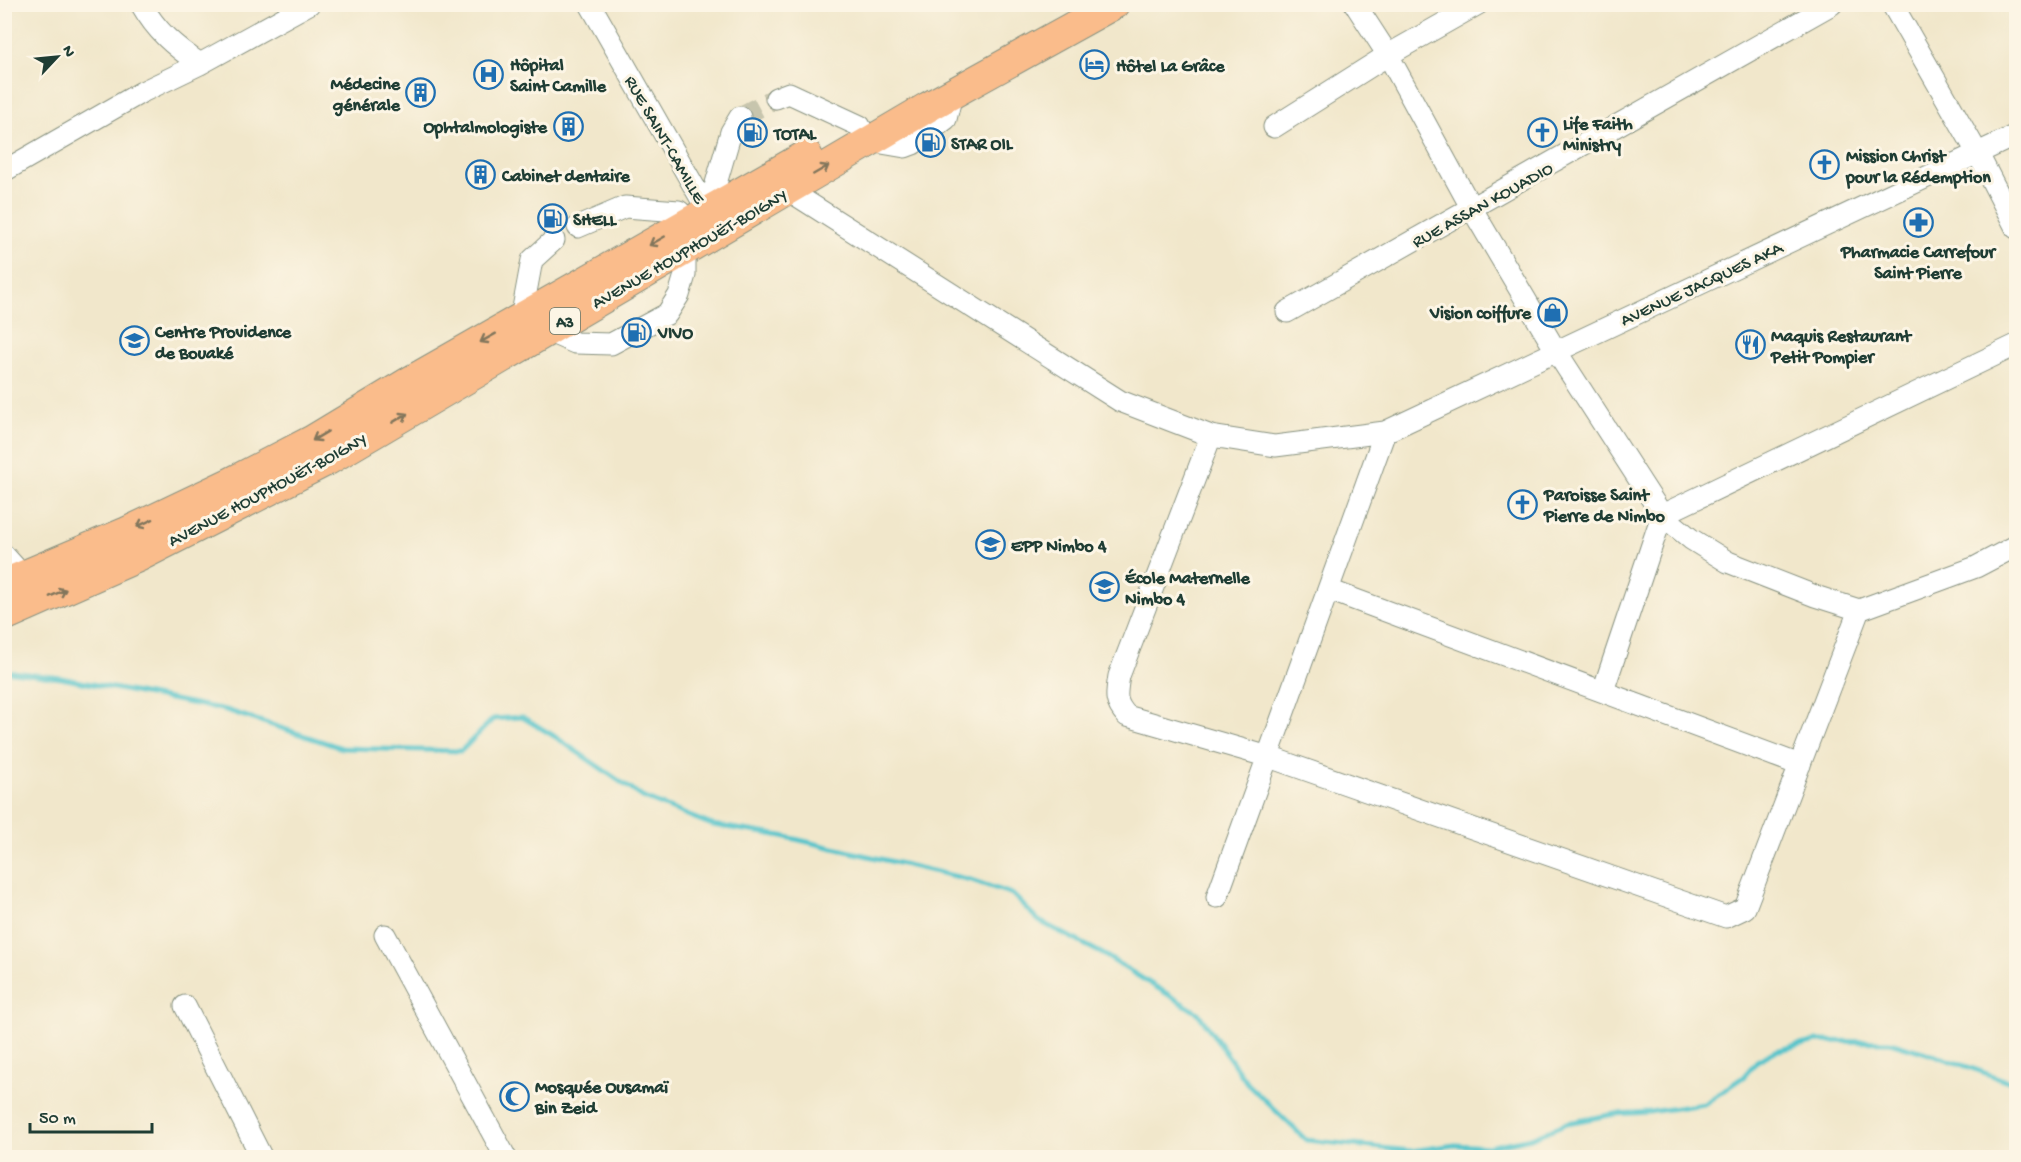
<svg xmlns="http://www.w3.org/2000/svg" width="2021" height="1162" viewBox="0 0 2021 1162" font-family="'Gochi Hand',sans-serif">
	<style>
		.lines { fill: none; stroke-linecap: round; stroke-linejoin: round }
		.stream { stroke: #56c4cb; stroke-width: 5 }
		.minor-tunnel { stroke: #c7c5ad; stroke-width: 21; stroke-dasharray: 21 10; stroke-linecap: butt }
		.minor-casing { stroke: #889280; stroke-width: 23 }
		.highway-casing { stroke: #889280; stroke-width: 32 }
		.minor { stroke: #fff; stroke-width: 21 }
		.highway { stroke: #fabc8b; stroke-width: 30 }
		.oneway { stroke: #82765b }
		.labels { text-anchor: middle; stroke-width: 6; stroke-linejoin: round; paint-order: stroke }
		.shield { fill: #fcf5e5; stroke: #617469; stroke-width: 1.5 }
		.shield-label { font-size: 16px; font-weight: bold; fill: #1f3d34 }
		.poi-label { font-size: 18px; font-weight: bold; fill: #1f3d34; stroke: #fcf5e5; text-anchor: start }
		.street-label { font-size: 18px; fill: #1f3d34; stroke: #fcf5e5 }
	</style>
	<rect width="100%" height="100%" fill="#fcf5e5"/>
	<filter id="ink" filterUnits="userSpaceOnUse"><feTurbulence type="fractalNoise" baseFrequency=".0167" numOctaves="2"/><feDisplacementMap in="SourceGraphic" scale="12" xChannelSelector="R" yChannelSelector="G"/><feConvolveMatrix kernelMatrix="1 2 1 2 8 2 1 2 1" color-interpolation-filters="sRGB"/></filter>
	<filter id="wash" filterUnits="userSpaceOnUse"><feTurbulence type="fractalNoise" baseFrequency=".008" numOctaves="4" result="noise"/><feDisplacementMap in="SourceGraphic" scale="24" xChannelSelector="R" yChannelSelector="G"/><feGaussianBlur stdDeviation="1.35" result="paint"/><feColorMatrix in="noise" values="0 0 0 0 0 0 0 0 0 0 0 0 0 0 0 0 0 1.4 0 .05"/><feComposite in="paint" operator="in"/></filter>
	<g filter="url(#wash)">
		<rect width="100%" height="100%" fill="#f1e7cb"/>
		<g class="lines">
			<path class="stream" d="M4,671L61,678L226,710L342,748L461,751L493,719L522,717L554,736L644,798L712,825L782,836L971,880L1012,894L1039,921L1101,953L1198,1013L1247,1083L1306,1140L1410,1151L1455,1145L1488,1147L1531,1138L1567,1123L1615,1114L1649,1112L1704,1104L1743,1077L1757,1061L1775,1051L1817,1041L1890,1042L1943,1058L2016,1084"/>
		</g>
	</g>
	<g filter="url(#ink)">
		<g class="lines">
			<path class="minor-tunnel" d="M740,117L776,98"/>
			<defs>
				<path id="minor" d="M141,4C157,32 174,46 200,64
					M590,4L708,211
					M1355,4L1388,55L1472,209L1556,351L1662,515L1691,539L1728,562L1815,596L1859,610L1976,567L2016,546
					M1892,4L1978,154L2016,228
					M776,98L789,93L860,126
					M1274,127L1388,55L1478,4
					M870,141L905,147L913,144L946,119L952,94
					M4,171L142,92L200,64L309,4
					M780,181L788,190L1120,401L1211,436L1275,446L1385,432L2016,135
					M708,211L731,132L740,117
					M578,227L625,207L679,211L690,222
					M1287,312L1832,4
					M521,319L532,260L554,240
					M547,331L575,343L611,344L667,314L679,295L685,275V250
					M1211,436L1119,676C1116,695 1114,702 1127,716L1269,757L1726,917L1745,908L1859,610
					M4,555L23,576
					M1329,590L1800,765
					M1603,691L1662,515L2016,345
					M1217,897L1385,432
					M385,935L506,1158
					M185,1006L262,1158"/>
				<path id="highway" d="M4,584L127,532L230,483L313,440L409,382L807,155
					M4,616L140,556L328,460L928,107L1114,4"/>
			</defs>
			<use href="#minor" class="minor-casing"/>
			<use href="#highway" class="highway-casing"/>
			<use href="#minor" class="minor"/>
			<use href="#highway" class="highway"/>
		</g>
		<defs><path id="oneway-shaft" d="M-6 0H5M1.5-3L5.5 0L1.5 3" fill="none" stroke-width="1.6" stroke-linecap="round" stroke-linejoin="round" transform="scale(1.5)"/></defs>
		<g class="oneway">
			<use href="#oneway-shaft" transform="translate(821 170) rotate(-30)"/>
			<use href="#oneway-shaft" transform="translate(657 241) rotate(150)"/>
			<use href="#oneway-shaft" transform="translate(488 338) rotate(151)"/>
			<use href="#oneway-shaft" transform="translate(400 418) rotate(-31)"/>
			<use href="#oneway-shaft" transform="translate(320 436) rotate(149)"/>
			<use href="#oneway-shaft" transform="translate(145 523) rotate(155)"/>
			<use href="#oneway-shaft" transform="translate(58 593) rotate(-24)"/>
		</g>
	</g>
	<defs>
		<symbol id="hotel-ring" viewBox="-11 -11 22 22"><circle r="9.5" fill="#fcf5e5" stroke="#1f6fb2" stroke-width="1.5"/><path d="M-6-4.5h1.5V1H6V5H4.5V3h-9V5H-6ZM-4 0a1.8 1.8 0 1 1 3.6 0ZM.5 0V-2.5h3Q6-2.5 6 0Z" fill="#1f6fb2"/></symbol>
		<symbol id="hospital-ring" viewBox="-11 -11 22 22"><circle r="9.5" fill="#fcf5e5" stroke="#1f6fb2" stroke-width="1.5"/><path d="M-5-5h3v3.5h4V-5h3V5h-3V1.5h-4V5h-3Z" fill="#1f6fb2"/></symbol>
		<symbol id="building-ring" viewBox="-11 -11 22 22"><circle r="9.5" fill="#fcf5e5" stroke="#1f6fb2" stroke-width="1.5"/><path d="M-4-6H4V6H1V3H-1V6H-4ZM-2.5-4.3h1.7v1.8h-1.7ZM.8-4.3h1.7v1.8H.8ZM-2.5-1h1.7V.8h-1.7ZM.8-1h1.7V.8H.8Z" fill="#1f6fb2"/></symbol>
		<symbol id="fuel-ring" viewBox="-11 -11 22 22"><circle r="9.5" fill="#fcf5e5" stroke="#1f6fb2" stroke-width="1.5"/><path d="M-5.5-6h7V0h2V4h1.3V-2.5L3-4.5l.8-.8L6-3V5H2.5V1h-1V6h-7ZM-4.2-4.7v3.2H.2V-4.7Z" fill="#1f6fb2"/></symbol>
		<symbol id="church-ring" viewBox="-11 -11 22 22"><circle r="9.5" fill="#fcf5e5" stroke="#1f6fb2" stroke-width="1.5"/><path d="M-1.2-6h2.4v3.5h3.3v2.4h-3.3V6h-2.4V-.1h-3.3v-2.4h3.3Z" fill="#1f6fb2"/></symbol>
		<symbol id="pharmacy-ring" viewBox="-11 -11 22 22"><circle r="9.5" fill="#fcf5e5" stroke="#1f6fb2" stroke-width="1.5"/><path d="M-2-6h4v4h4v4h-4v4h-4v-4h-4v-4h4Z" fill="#1f6fb2"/></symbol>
		<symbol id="shop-ring" viewBox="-11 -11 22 22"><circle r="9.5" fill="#fcf5e5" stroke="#1f6fb2" stroke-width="1.5"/><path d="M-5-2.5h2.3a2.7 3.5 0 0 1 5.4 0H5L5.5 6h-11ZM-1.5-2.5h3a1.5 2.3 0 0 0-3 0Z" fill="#1f6fb2"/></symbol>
		<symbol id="university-ring" viewBox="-11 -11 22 22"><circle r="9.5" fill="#fcf5e5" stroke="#1f6fb2" stroke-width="1.5"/><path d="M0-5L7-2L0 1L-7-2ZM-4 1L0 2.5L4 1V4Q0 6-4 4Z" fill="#1f6fb2"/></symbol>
		<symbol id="restaurant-ring" viewBox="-11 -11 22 22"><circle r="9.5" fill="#fcf5e5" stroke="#1f6fb2" stroke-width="1.5"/><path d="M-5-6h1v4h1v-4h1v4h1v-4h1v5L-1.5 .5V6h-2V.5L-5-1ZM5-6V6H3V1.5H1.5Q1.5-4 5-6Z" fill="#1f6fb2"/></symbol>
		<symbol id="school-ring" viewBox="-11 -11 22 22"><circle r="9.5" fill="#fcf5e5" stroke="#1f6fb2" stroke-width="1.5"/><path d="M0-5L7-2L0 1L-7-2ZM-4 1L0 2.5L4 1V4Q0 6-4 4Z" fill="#1f6fb2"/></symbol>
		<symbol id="mosque-ring" viewBox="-11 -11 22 22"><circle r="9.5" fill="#fcf5e5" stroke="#1f6fb2" stroke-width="1.5"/><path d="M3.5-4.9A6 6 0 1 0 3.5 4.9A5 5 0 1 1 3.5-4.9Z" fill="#1f6fb2"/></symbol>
	</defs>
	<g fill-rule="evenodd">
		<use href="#hotel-ring" x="1078" y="48" width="33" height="33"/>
		<use href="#hospital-ring" x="472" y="58" width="33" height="33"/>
		<use href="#building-ring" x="404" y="76" width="33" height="33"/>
		<use href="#building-ring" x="552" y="110" width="33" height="33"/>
		<use href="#fuel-ring" x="736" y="116" width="33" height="33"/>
		<use href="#church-ring" x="1526" y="116" width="33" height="33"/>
		<use href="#fuel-ring" x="914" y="126" width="33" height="33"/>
		<use href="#church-ring" x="1808" y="148" width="33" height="33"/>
		<use href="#building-ring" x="464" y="158" width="33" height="33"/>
		<use href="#fuel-ring" x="536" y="202" width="33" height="33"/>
		<use href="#pharmacy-ring" x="1902" y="206" width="33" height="33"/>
		<use href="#shop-ring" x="1536" y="296" width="33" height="33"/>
		<use href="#fuel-ring" x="620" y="316" width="33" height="33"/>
		<use href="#university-ring" x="118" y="324" width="33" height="33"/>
		<use href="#restaurant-ring" x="1734" y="328" width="33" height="33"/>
		<use href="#church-ring" x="1506" y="488" width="33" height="33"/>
		<use href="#school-ring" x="974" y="528" width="33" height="33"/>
		<use href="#school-ring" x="1088" y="570" width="33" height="33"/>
		<use href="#mosque-ring" x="498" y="1080" width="33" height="33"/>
	</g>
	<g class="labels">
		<rect class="shield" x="550" y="308" width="30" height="26" rx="4.5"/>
		<g class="shield-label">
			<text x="565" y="327">A3</text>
		</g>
		<g class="poi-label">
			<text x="510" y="70">Hôpital<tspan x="510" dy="21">Saint Camille</tspan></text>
			<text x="1116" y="71">Hôtel La Grâce</text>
			<text x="400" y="89" text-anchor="end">Médecine<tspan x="400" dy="21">générale</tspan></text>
			<text x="1563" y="129">Life Faith<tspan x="1563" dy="21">Ministry</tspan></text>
			<text x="547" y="132" text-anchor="end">Ophtalmologiste</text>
			<text x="774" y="139">TOTAL</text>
			<text x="951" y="149">STAR OIL</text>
			<text x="1846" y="161">Mission Christ<tspan x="1846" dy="21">pour la Rédemption</tspan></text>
			<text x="502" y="181">Cabinet dentaire</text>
			<text x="573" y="225">SHELL</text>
			<text x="1918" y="257" text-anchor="middle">Pharmacie Carrefour<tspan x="1918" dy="21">Saint Pierre</tspan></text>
			<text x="1531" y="318" text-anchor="end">Vision coiffure</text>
			<text x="155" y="337">Centre Providence<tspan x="155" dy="21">de Bouaké</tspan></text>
			<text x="658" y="338">VIVO</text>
			<text x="1771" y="341">Maquis Restaurant<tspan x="1771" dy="21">Petit Pompier</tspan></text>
			<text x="1544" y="500">Paroisse Saint<tspan x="1544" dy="21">Pierre de Nimbo</tspan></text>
			<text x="1011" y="551">EPP Nimbo 4</text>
			<text x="1125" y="583">École Maternelle<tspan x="1125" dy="21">Nimbo 4</tspan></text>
			<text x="535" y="1092">Mosquée Ousamaï<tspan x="535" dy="21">Bin Zeid</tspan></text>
		</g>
		<g class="street-label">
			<text transform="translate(666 139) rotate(60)" y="6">RUE SAINT-CAMILLE</text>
			<text transform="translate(1482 204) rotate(-29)" y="6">RUE ASSAN KOUADIO</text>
			<text transform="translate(689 248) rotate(-30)" y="6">AVENUE HOUPHOUËT-BOIGNY</text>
			<text transform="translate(1701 283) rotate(-25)" y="6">AVENUE JACQUES AKA</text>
			<text transform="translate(267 489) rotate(-28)" y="6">AVENUE HOUPHOUËT-BOIGNY</text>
		</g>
	</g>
	<rect width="2021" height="1162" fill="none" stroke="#fcf5e5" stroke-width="24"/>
	<g transform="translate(57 57) rotate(64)" stroke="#fcf5e5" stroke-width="4.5" paint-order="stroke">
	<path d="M0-4.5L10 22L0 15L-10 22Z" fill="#1f3d34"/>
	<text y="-9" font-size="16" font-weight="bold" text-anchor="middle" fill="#1f3d34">N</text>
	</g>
	<path d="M30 1123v9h122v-9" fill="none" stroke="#1f3d34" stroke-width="3"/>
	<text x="39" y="1123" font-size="18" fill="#1f3d34" stroke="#fcf5e5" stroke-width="4.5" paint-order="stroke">50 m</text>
</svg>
